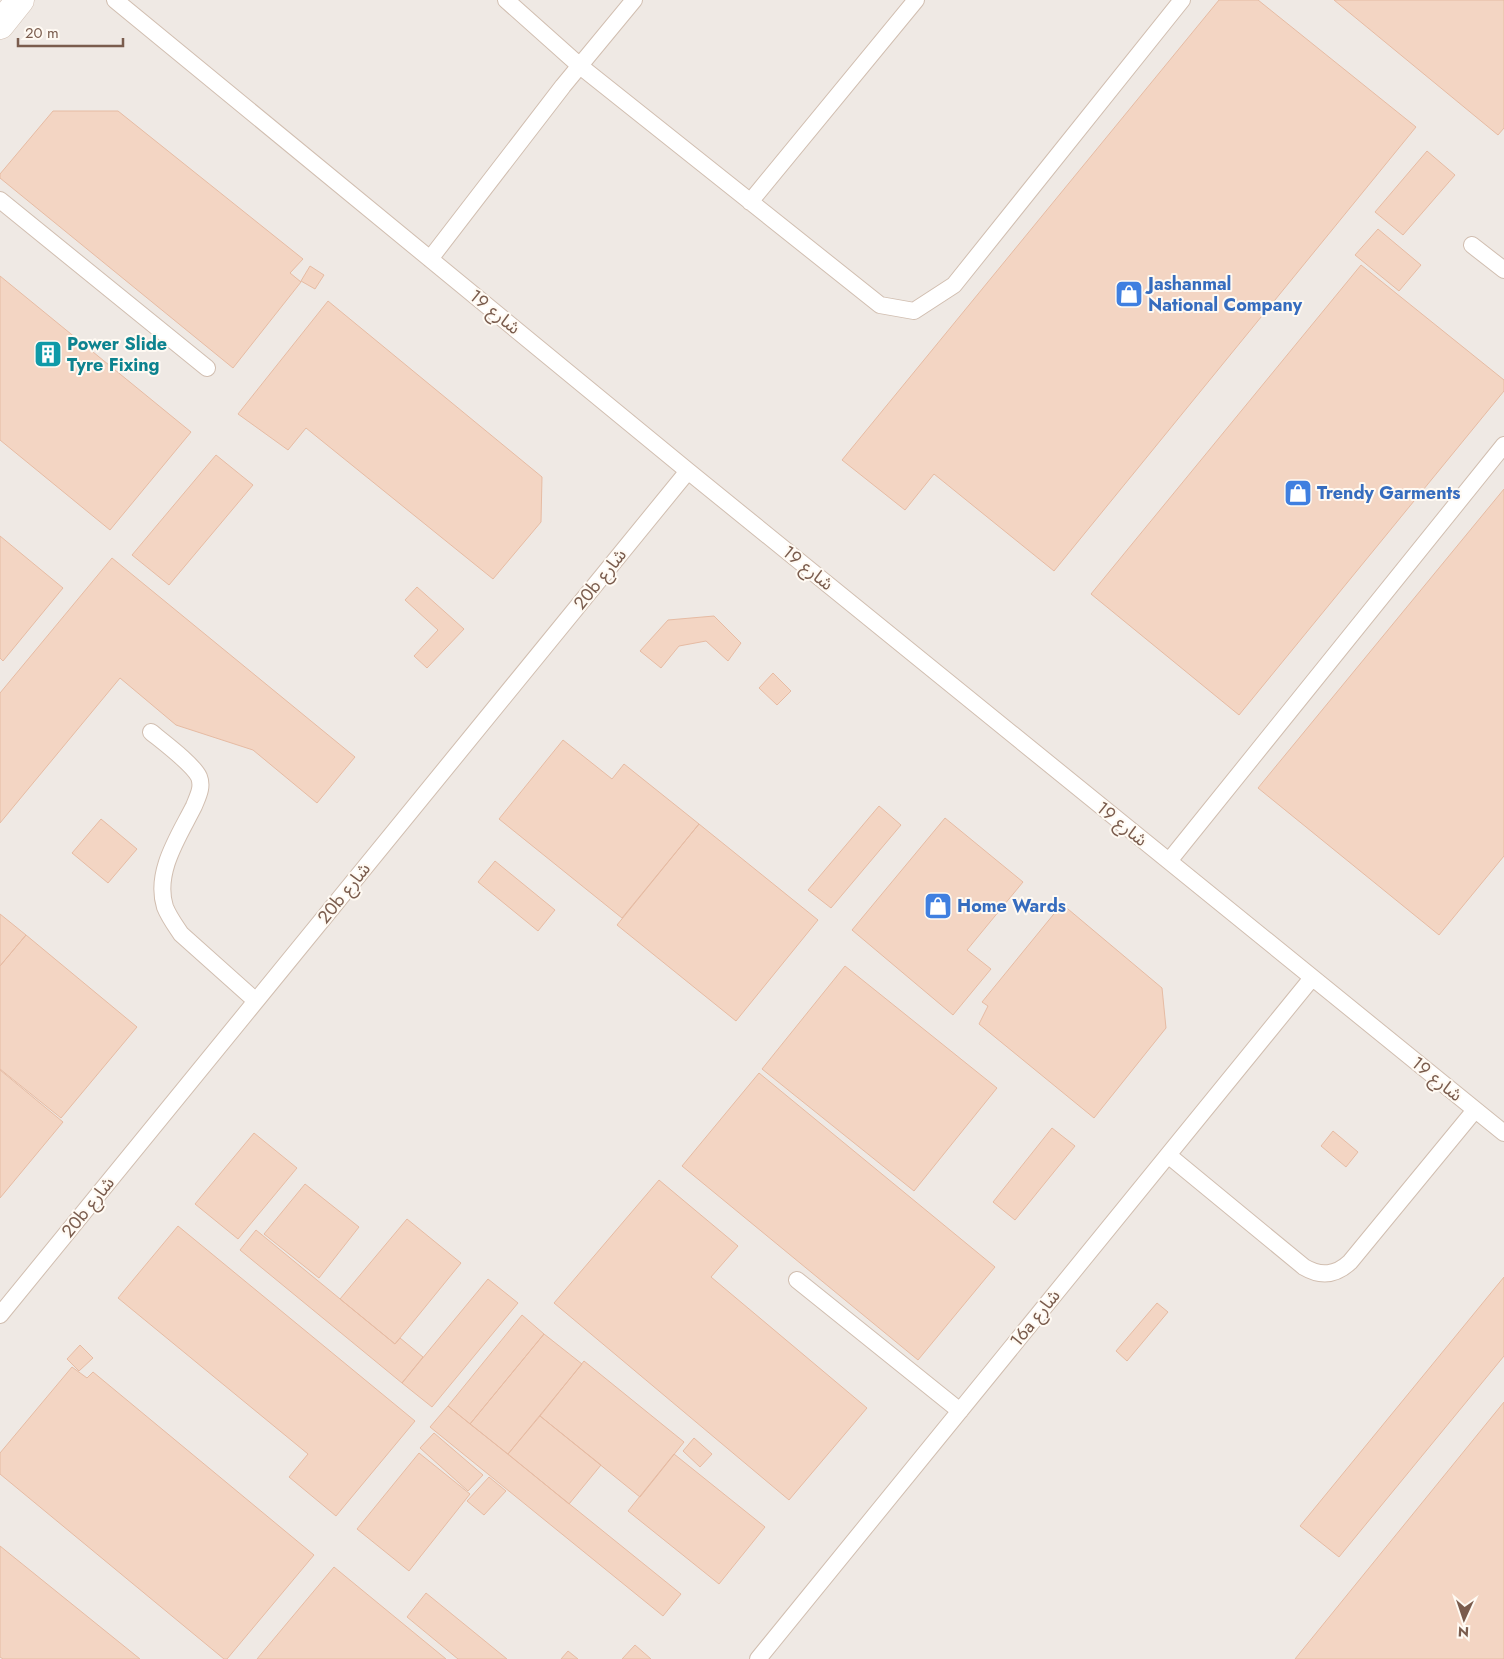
<svg xmlns="http://www.w3.org/2000/svg" width="1504" height="1659" viewBox="0 0 1504 1659" font-family="Jost,'Noto Sans Arabic',sans-serif">
	<style>
		.industrial { fill: #efe9e4 }
		.building { fill: #f3d5c3; stroke: #e6bba3 }
		.lines { fill: none; stroke-linecap: round; stroke-linejoin: round }
		.service-casing { stroke: #d1beb0; stroke-width: 18 }
		.minor-casing { stroke: #d1beb0; stroke-width: 29 }
		.service { stroke: #fff; stroke-width: 16 }
		.minor { stroke: #fff; stroke-width: 28 }
		.labels { text-anchor: middle; stroke-width: 4; stroke-linejoin: round; paint-order: stroke }
		.shop-label { font-size: 18px; font-weight: bold; fill: #366cbe; stroke: #fffaf3; text-anchor: start }
		.street-label { font-size: 18px; fill: #7a5c4d; stroke: #fffaf3 }
		.culture-label { font-size: 18px; font-weight: bold; fill: #0d838f; stroke: #fffaf3; text-anchor: start }
	</style>
	<rect width="100%" height="100%" fill="#fdf6ec"/>
	<path class="industrial" d="M0,0H1504V1659H0Z"/>
	<path class="building" d="M1219,0H1258L1416,127L1054,571L934,474L905,510L842,460Z
		M1334,0H1504V128L1498,135Z
		M53,111H118L303,259L290,273L301,282L233,368L0,178V174Z
		M1427,151L1455,175L1403,235L1375,212Z
		M1378,229L1421,265L1399,291L1355,255Z
		M1361,265L1504,380V391L1239,715L1091,594Z
		M310,266L324,275L315,289L301,281Z
		M0,276L191,432L110,530L0,440Z
		M328,301L542,477L541,522L493,579L306,428L288,450L238,414Z
		M216,455L253,485L169,585L132,555Z
		M1504,489V856L1439,935L1258,788Z
		M0,536L63,588L3,661L0,658Z
		M112,558L355,757L317,803L253,750L176,725L120,678L0,823V693Z
		M417,587L464,629L427,668L414,656L438,630L405,600Z
		M714,616L741,643L728,661L706,641L679,646L661,668L640,651L668,620Z
		M773,673L791,691L777,705L759,688Z
		M563,740L612,779L624,764L699,824L622,918L499,819Z
		M879,806L901,825L831,908L808,890Z
		M945,818L1023,882L967,950L991,969L953,1015L852,930Z
		M101,819L137,849L108,883L72,853Z
		M699,824L818,920L736,1021L617,925Z
		M495,861L555,910L538,931L478,882Z
		M1062,904L1162,988L1166,1028L1094,1118L979,1024L988,1006L982,1002Z
		M0,914L26,935L0,966Z
		M26,935L137,1027L61,1118L0,1069V966Z
		M845,966L997,1088L914,1191L762,1069Z
		M0,1070L63,1122L0,1198Z
		M759,1073L995,1267L918,1360L682,1166Z
		M1052,1128L1075,1146L1015,1220L993,1202Z
		M1333,1131L1358,1152L1346,1167L1321,1146Z
		M254,1133L297,1168L238,1239L195,1204Z
		M659,1180L738,1246L711,1277L867,1408L789,1500L554,1303Z
		M305,1184L359,1227L319,1278L264,1234Z
		M407,1219L461,1263L395,1344L340,1299Z
		M178,1226L415,1421L336,1516L289,1477L308,1454L118,1298Z
		M256,1230L395,1344L400,1338L423,1357L402,1383L240,1250Z
		M1504,1277V1356L1339,1557L1300,1526Z
		M488,1279L518,1303L432,1407L402,1383Z
		M1157,1303L1168,1312L1127,1361L1116,1351Z
		M522,1315L544,1334L470,1424L448,1406Z
		M544,1334L582,1364L508,1454L470,1424Z
		M80,1345L93,1358L79,1371L67,1359Z
		M584,1361L684,1442L640,1497L540,1416Z
		M72,1367L87,1378L93,1372L314,1555L227,1659H224L0,1474V1453Z
		M1504,1402V1659H1295Z
		M448,1406L681,1594L663,1616L430,1427Z
		M540,1416L601,1465L569,1504L508,1454Z
		M434,1433L483,1475L468,1491L420,1448Z
		M694,1438L712,1454L700,1467L683,1451Z
		M419,1453L470,1494L409,1571L357,1529Z
		M674,1454L765,1527L719,1584L628,1511Z
		M489,1477L506,1491L484,1515L467,1501Z
		M0,1546L140,1659H3L0,1657Z
		M334,1567L446,1659H257Z
		M426,1593L507,1659H458L407,1617Z
		M635,1645L651,1659H622Z
		M568,1651L578,1659H561Z"/>
	<g class="lines">
		<defs>
			<path id="service" d="M115,0L688,471L1504,1133
				M506,0L580,66L880,305L914,311L954,285L1182,0
				M0,200L207,368
				M750,202L916,0
				M1472,245L1504,270
				M430,259L563,86L634,0
				M151,732C163,742 193,764 199,777C203,787 198,796 194,806C179,836 154,872 165,907C169,917 175,925 181,934L256,1001
				M1169,861L1504,445
				M1168,1155L1304,1267C1321,1277 1336,1275 1350,1262L1475,1110
				M797,1280L960,1411
				M0,1315L688,471
				M758,1659L1312,978"/>
			<path id="minor" d="M0,25L20,0"/>
		</defs>
		<use href="#service" class="service-casing"/>
		<use href="#minor" class="minor-casing"/>
		<use href="#service" class="service"/>
		<use href="#minor" class="minor"/>
	</g>
	<defs>
		<symbol id="shop-square" viewBox="-11 -11 22 22"><rect x="-9" y="-9" width="18" height="18" rx="4" fill="#3f7fe0" stroke="#fffaf3"/><path d="M-5-2.5h2.3a2.7 3.5 0 0 1 5.4 0H5L5.5 6h-11ZM-1.5-2.5h3a1.5 2.3 0 0 0-3 0Z" fill="#fff"/></symbol>
		<symbol id="building-square" viewBox="-11 -11 22 22"><rect x="-9" y="-9" width="18" height="18" rx="4" fill="#0f9aa8" stroke="#fffaf3"/><path d="M-4-6H4V6H1V3H-1V6H-4ZM-2.5-4.3h1.7v1.8h-1.7ZM.8-4.3h1.7v1.8H.8ZM-2.5-1h1.7V.8h-1.7ZM.8-1h1.7V.8H.8Z" fill="#fff"/></symbol>
	</defs>
	<g fill-rule="evenodd">
		<use href="#shop-square" x="1113" y="278" width="32" height="32"/>
		<use href="#building-square" x="32" y="338" width="32" height="32"/>
		<use href="#shop-square" x="1282" y="477" width="32" height="32"/>
		<use href="#shop-square" x="922" y="890" width="32" height="32"/>
	</g>
	<g class="labels">
		<g class="shop-label">
			<text x="1148" y="290">Jashanmal<tspan x="1148" dy="21">National Company</tspan></text>
			<text x="1317" y="499">Trendy Garments</text>
			<text x="957" y="912">Home Wards</text>
		</g>
		<g class="street-label">
			<text transform="translate(495 312) rotate(39)" y="6">شارع 19</text>
			<text transform="translate(808 568) rotate(39)" y="6">شارع 19</text>
			<text transform="translate(600 579) rotate(-51)" y="6">20b شارع</text>
			<text transform="translate(1122 824) rotate(39)" y="6">شارع 19</text>
			<text transform="translate(344 893) rotate(-51)" y="6">20b شارع</text>
			<text transform="translate(1437 1079) rotate(39)" y="6">شارع 19</text>
			<text transform="translate(88 1207) rotate(-51)" y="6">20b شارع</text>
			<text transform="translate(1035 1318) rotate(-51)" y="6">16a شارع</text>
		</g>
		<g class="culture-label">
			<text x="67" y="350">Power Slide<tspan x="67" dy="21">Tyre Fixing</tspan></text>
		</g>
	</g>
	<g transform="translate(1464 1619) rotate(183)" stroke="#fffaf3" stroke-width="4" paint-order="stroke">
	<path d="M0-4L9 19L0 12L-9 19Z" fill="#7a5c4d"/>
	<text y="-8" font-size="14" font-weight="bold" text-anchor="middle" fill="#7a5c4d">N</text>
	</g>
	<path d="M18 38v8h105v-8" fill="none" stroke="#7a5c4d" stroke-width="2.5"/>
	<text x="25" y="38" font-size="15" fill="#7a5c4d" stroke="#fffaf3" stroke-width="4" paint-order="stroke">20 m</text>
</svg>
